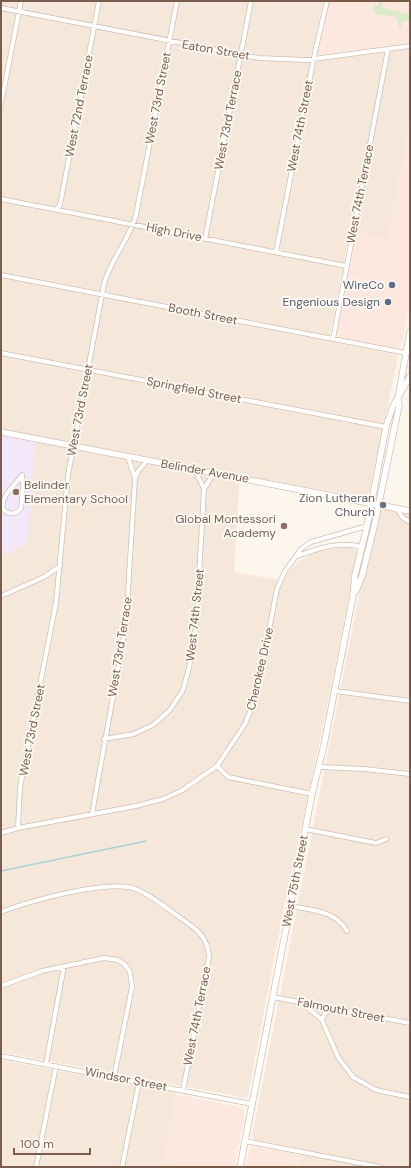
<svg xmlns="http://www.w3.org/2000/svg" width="411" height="1168" viewBox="0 0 411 1168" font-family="'DM Sans',sans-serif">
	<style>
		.residential { fill: #f5e8da }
		.commercial { fill: #fde8e0 }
		.education { fill: #f3e8fa }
		.green { fill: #d8ecc9 }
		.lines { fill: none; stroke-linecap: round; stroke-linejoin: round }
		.stream { stroke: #a5d3da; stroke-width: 1.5 }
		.street-casing { stroke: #d1beb0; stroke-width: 5.5 }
		.secondary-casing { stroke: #d6c0b0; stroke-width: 7 }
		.street { stroke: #fff; stroke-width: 4 }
		.secondary { stroke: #fff; stroke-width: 5.5 }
		.service-dot { fill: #5c6f8a; stroke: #fffaf3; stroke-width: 1.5 }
		.education-dot { fill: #8d6e63; stroke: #fffaf3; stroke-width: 1.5 }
		.worship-dot { fill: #6b7280; stroke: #fffaf3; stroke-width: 1.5 }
		.labels { text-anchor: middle; stroke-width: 3.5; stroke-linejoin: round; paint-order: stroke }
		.street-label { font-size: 12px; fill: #7a5c4d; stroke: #fffaf3 }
		.service-label { font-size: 12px; fill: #4e5e75; stroke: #fffaf3; text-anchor: end }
		.education-label { font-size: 12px; fill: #785e54; stroke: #fffaf3; text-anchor: start }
		.worship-label { font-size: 12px; fill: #5b616d; stroke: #fffaf3; text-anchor: end }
	</style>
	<rect width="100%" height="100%" fill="#fdf6ec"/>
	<path class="residential" d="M1,1H323L310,62L410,49V120L388,239L350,231L329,341L397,355L398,357L369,493L363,497L240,475L234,572L284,581L290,569L299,561L321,550L348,547L357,550V554L326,712L283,912L248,1095L246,1098L1,1052V556L27,544L1,433Z
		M386,509L410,514V1167H299L302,1149L254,1140L252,1136L360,590L379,516L381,511Z
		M1,1060L174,1092L176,1094L163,1164L177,1167H1Z"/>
	<path class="commercial" d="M329,1H410V43L318,55L317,51Z
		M410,120V304L402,343L401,347L398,349L341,338L338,336L337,332L356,232L388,239Z
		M176,1094L240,1107L244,1109L245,1113L235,1167H177L163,1164Z
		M253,1146L301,1155L299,1167H245L249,1151Z"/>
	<path class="education" d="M1,433L35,440L27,544L1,556Z"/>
	<path class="green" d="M379,1H383L382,8L410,14V21L402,22L401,28H399L398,20L394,16L377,15L373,9L374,5H378Z"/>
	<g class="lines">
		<path class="stream" d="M1,871L146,841"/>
		<defs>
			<path id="street" d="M1,8L259,58L306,60L410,46
				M1,104L21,1
				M1,199L346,266
				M56,210L60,205L99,1
				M205,239L251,1
				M276,252L315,52L327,1
				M1,275L406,353
				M333,339L388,49
				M1,353L386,427
				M128,457L135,478
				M195,470L204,489
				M22,475L23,486L21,508C16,515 8,515 3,509C0,495 16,485 22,475Z
				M397,509L403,518L410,522
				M298,556C319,548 339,541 362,547
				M1,596L44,577L60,566
				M335,691L410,701
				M104,739L134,734L153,725L170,710L183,690L189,668L196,628L204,489L214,473
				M217,766L228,777L312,794
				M319,767L364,769L410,774
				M92,814L126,624L135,479L138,471L147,461
				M18,828L20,787L56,603L68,475L104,284C111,259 129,240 136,215L177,1
				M305,829L376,843L386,839
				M1,833L18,828L136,806L163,799L181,791L217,766L245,724L256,697L277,589L285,571L302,548L311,542L367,526
				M290,906C311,910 335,910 347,931
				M1,912C30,901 104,880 133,888C150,894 165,907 179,917C195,928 208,936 209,957L183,1090
				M1,986L42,971L104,958L118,960L125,965L130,972L132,987L114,1077
				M273,997L410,1023
				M302,1003L322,1020L338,1057L353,1077L376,1090L410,1097
				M322,1020L325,1013L332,1009
				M1,1056L252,1104
				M46,1064L64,966
				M245,1141L380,1167
				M36,1167L56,1066
				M122,1167L139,1082"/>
			<path id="secondary" d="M1,432L410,511
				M356,591L362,576L374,527L399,406L398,398L410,332
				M240,1167L312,794L324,745L353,596L355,575L367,526L386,427L393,406L410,376"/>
		</defs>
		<use href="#street" class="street-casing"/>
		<use href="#secondary" class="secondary-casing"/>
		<use href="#street" class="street"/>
		<use href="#secondary" class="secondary"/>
	</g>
	<g class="service-dot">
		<circle cx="392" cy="285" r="4"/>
		<circle cx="388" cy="302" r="4"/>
	</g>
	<g class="education-dot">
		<circle cx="16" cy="492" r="4"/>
		<circle cx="284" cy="526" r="4"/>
	</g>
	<circle class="worship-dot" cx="383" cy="505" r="4"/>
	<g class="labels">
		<g class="street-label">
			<text transform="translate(216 50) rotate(10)" y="4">Eaton Street</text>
			<text transform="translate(158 98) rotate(-79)" y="4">West 73rd Street</text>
			<text transform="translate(79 106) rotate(-79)" y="4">West 72nd Terrace</text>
			<text transform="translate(228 120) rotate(-79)" y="4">West 73rd Terrace</text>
			<text transform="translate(300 126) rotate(-79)" y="4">West 74th Street</text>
			<text transform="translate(360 194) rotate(-79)" y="4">West 74th Terrace</text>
			<text transform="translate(174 232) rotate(11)" y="4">High Drive</text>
			<text transform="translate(203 314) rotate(11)" y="4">Booth Street</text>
			<text transform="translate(194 390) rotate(11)" y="4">Springfield Street</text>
			<text transform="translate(80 410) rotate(-79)" y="4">West 73rd Street</text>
			<text transform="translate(205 471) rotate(10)" y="4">Belinder Avenue</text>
			<text transform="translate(195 615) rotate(-84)" y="4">West 74th Street</text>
			<text transform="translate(120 647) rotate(-81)" y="4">West 73rd Terrace</text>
			<text transform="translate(260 669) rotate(-77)" y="4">Cherokee Drive</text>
			<text transform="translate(32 730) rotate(-79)" y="4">West 73rd Street</text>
			<text transform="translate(295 881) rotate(-79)" y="4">West 75th Street</text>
			<text transform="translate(341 1010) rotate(11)" y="4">Falmouth Street</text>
			<text transform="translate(197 1016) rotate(-79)" y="4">West 74th Terrace</text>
			<text transform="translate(126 1079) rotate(11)" y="4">Windsor Street</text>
		</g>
		<g class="service-label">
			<text x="384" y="289">WireCo</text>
			<text x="380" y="306">Engenious Design</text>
		</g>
		<g class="education-label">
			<text x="24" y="489">Belinder<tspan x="24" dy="14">Elementary School</tspan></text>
			<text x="276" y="523" text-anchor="end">Global Montessori<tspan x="276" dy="14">Academy</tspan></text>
		</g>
		<g class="worship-label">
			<text x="375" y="502">Zion Lutheran<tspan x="375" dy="14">Church</tspan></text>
		</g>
	</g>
	<rect width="411" height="1168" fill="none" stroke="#7a5c4d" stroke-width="4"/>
	<path d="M14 1148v6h76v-6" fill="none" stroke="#7a5c4d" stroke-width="2"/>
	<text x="20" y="1148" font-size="12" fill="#7a5c4d" stroke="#fffaf3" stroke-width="3" paint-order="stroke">100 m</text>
</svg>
